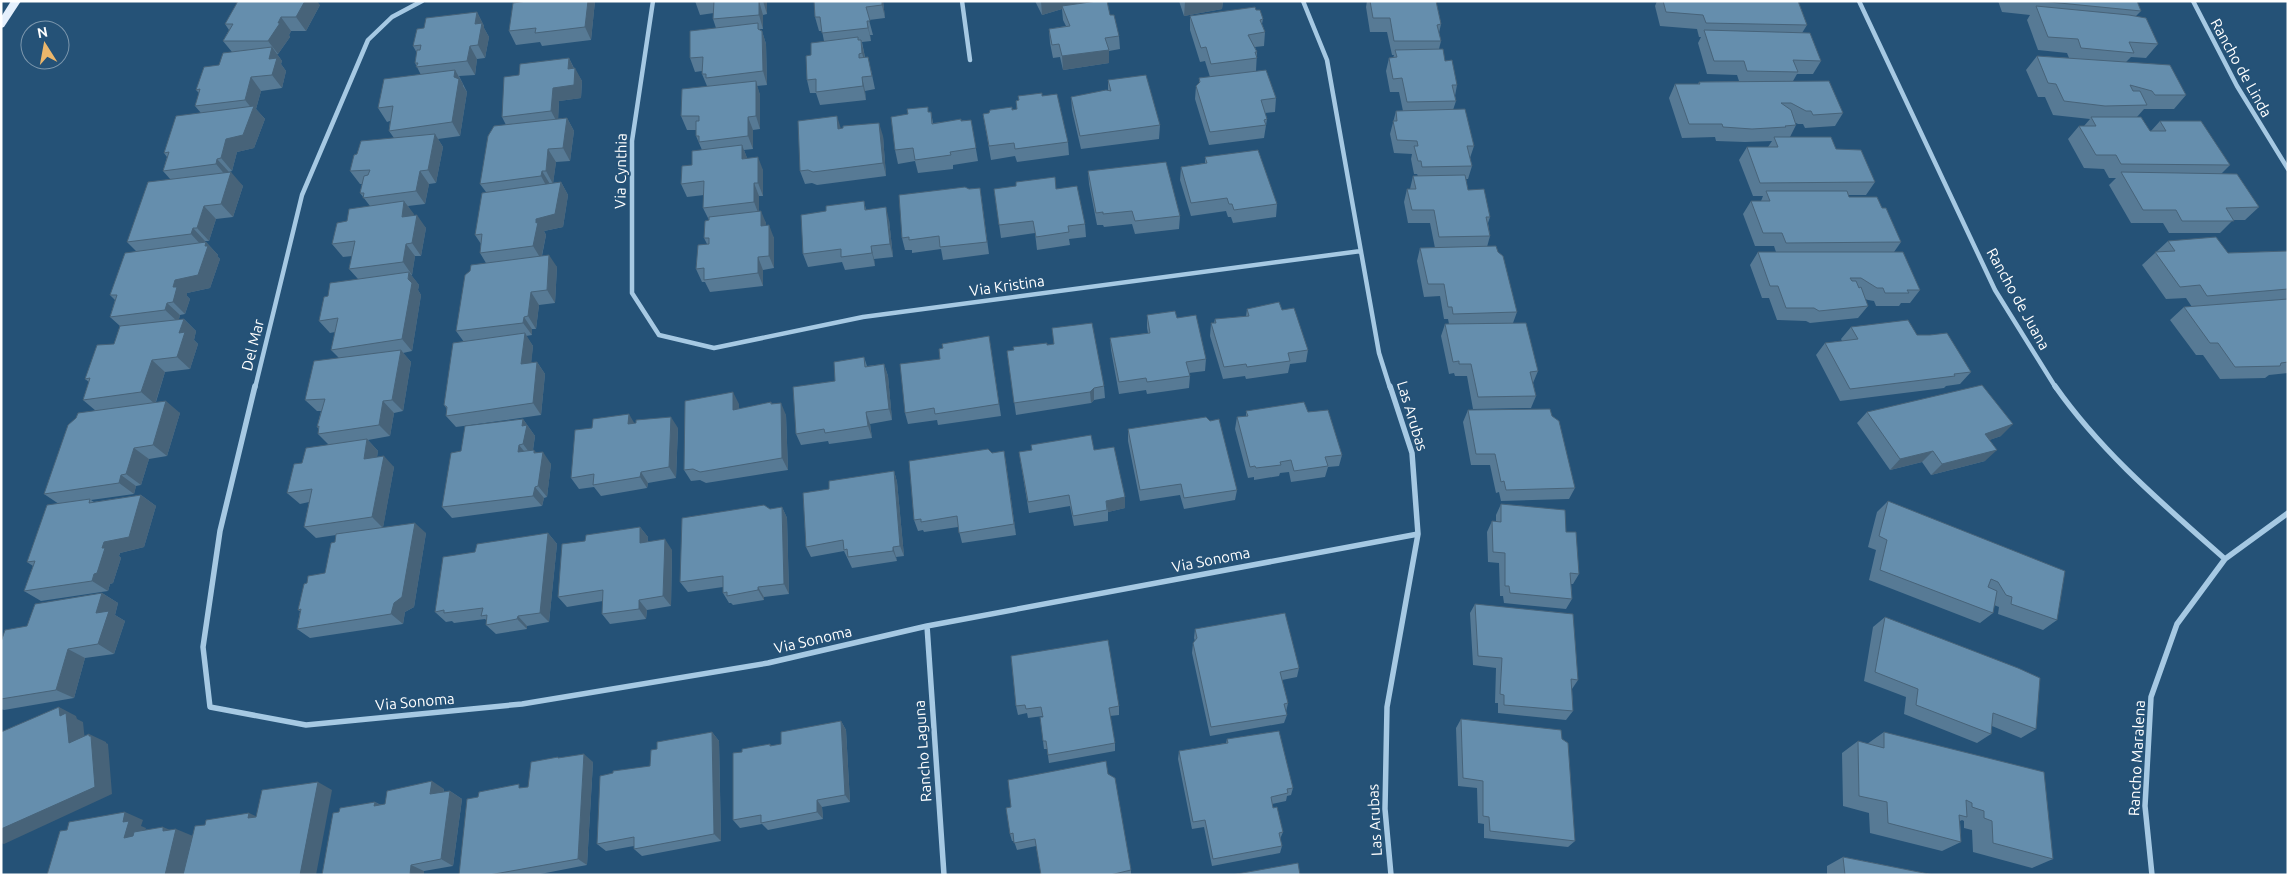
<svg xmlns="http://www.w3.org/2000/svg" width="2289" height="876" viewBox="0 0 2289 876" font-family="Ubuntu,sans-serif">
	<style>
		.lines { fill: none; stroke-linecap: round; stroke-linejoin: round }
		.minor-far1 { stroke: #a6c9e3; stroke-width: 4.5 }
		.minor { stroke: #a6c9e3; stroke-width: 5.5 }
		.primary { fill: #e5f0fc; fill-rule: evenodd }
		.wall { fill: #577a95 }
		.shaded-wall { fill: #476379 }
		.building { fill: #658ead; stroke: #476379 }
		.labels { text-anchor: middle; stroke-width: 4; stroke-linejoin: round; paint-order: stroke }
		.street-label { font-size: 15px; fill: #fff; stroke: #255277 }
	</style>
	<rect width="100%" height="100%" fill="#255277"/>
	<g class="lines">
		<path class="minor-far1" d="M653,1L632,141V293L659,335L714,348L863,317L1361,251
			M962,1L970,60
			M1303,1L1327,60L1379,353L1390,388
			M1859,1L1995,290L2056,388
			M2193,1L2237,86L2288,169
			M255,388L302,195L368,40L392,17L422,1"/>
		<path class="minor" d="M255,386L220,531L203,647L210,707L306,725L522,704L768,663L927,626L1418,534
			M1390,386L1412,453L1418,534L1387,707L1385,809L1391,875
			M2055,386C2102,453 2164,505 2225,559
			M927,626L944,875
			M2152,875L2145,806L2151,697L2177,624L2225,559L2288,513"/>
		<path class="primary" d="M11,1H21L4,27L1,28V17Z"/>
	</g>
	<path class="wall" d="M595,1L591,40L542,46L540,42L516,45L509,31Z
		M695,1H767V14L763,15V29H759L762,31L766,44L767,85L757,86L760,95V129L753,130V149L744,150L747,158L763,170V196H759V211L766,223V226L774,238V268L763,270V286L710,292L705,282H702L696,269L707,244L704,238L709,220L703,208L704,195L687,197L681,184L692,165L702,150L696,136V130H687L681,116L707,86L702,74V71L695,72L690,58L716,28L713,19L714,13L700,15Z
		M883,1L885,18L869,20L873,35H870L871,41L862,42L865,57L871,70L875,89L865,91L866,100L820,105L816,93H810L807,80L811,55L824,41L822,31H819L815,17Z
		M1035,1H1091L1085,3L1110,15L1119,36L1120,49L1109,51V63L1063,70L1060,57L1053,58L1050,43L1049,29L1066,26L1063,20L1062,9L1042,15Z
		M1172,1H1223L1222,9L1184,16L1179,1L1173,2Z
		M1367,1H1436L1441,24L1439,33L1441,41L1439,49L1457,85L1455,96L1456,101L1453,110L1474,146L1470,158L1472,166L1468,179H1466L1468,190L1490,217L1488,223L1490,236L1487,247L1517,312L1513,323L1538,371L1533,383L1536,396L1531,408L1473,409L1467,376H1455L1454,373L1449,374L1441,336L1445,324H1449L1448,319H1444L1440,296L1424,297L1417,261L1420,248H1435L1430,223H1408L1404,202L1407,189H1410L1413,176H1418L1417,174H1414L1411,159L1412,154L1394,153L1390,134L1396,111H1403L1399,92H1390L1386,71L1389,58H1393L1394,55H1392L1387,32H1370L1366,7Z
		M1657,1H1798L1807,25L1802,33L1821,61L1813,74H1797L1793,81L1843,113L1835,126L1805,128L1803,124H1798L1796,123V125L1790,137L1836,149L1875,182L1866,195H1849V197L1882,208L1901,242L1894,252L1920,290L1910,303H1901L1899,306H1876L1874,301L1868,300L1865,299L1868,306L1858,318L1810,323L1806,321L1777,320L1769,298H1762L1750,265L1758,252H1776L1774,246H1755L1743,214L1751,201H1761L1763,196H1753L1739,160L1747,147H1768L1772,141L1745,142L1716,141L1715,137L1682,138L1669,98L1675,84H1698L1699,82L1739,81L1737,75L1707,74L1698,43L1701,37H1699L1697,29L1660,26L1655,6Z
		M1998,1H2137L2141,11L2136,16L2158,44L2146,58L2131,57L2126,62L2186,95L2174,109H2144L2137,117L2150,131H2151L2160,121L2230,165L2221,174L2259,207L2245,220H2233L2220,233H2169L2163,223H2131L2109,185L2116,178H2109L2104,169L2084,168L2068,139L2079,126H2084L2090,119L2053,115L2045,97H2038L2026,70L2037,56L2069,58L2067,53L2038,50L2027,20L2030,15L2002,12Z
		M320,5L306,31H291L289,35L290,37L278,54H277L282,61L281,64L286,71L282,88L261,91L256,109L265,119L254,148L237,152L232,171L229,172L228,173L243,186L233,217L216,219L209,241H205V242H206L218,255V257L220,259L210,288L187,293V296L190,299L185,314L180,315L179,319H184L196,331L194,340L198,344L190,369L165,372L156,402L180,413L167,456L149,459L141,485L136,486L134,494L91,500L94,502L141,495L156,506L144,547L120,553L119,556L121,558L113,583L110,584L108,591L41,601L24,591L33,566L27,562L59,504L44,494L96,411L83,400L89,382L85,379L114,344L120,326L110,317L115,300L110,295L136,251L127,242L171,180L163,171L167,157L164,153L201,113L195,106L199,93L196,90L232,52L223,41L229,30L225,24Z
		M1256,10L1263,19L1262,24L1265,32L1264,46L1255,47L1257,52L1256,71L1276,98L1275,112L1265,113L1267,119L1264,138L1209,145L1195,99L1196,86L1199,83V78L1210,77L1205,61L1200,62L1190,30V16Z
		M477,12L484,26V28L489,37L485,58L477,59L475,75L459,76L467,92L460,136L438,139L443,147L436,183L429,184L425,204L408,206L413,215L426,228L421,256H415L412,275H411L419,285L418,290L421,295L412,351L403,353L411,362L403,411L394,413L390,436L368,440L378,451L377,457L394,467L383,527L426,533L414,607L405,612L403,624L310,638L297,629L300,611L298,610L307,583L325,573L335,542L336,535L316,538L304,527L309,502L300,504L287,493L302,463L329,445L318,434L319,429L317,427L321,411H317L305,400L339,358L331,350L335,332L330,333L319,321L328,296L358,279L349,269L352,256L343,257L332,244L347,221L370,206L360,193L362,184H360L350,171L357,154L394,138L389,131L390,121L387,122L378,108L421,75L415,63L417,53L413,46L424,28Z
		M569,58L574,68L582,81L581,98L559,101L558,119L567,118L574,131L570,161L556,162L553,183L561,182L568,195L563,227L544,231L546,235L542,256L557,267L555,303L539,305L536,329H532V335L526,336L533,346L531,362H537L545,374L541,415L456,427L446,416L447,409L444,405L464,342L456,331L470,271L486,263L480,253L481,244L475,235L486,192L480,184L506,125L502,117L519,75Z
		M1108,80L1160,125L1159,139L1081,149L1072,110L1071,97L1108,91Z
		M1042,96L1068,142L1069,155L1017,162L1015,156L991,160L983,114L1017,109L1016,101Z
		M929,112H931L933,123L971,120L978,161L953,165V169L918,173L915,161L898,164L895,150Z
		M841,128L883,136L886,176L817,185L812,183L805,184L800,171Z
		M1205,157L1277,204L1276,217L1233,223L1231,217H1228L1226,211L1191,216L1180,180L1181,167L1205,163Z
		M1088,171L1180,216L1179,229L1135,234L1132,224L1104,227L1103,225H1097L1089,184Z
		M980,188L989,254L943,260L941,249L912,253V250H905L902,238L969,189Z
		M994,189H1056L1085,224L1086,237L1069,239L1070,245L1037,250L1035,233L1001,238Z
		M864,201L866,210L889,220L893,257L874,259L875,266L845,270L842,262L808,267L803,254L826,211Z
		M2168,241L2228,253L2288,251V373L2269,375L2265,378L2220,379L2203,355H2196L2170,320L2184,307H2192L2186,298L2166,299L2142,265Z
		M1247,309L1282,310L1308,350L1306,362L1290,364L1288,373L1246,379L1245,376L1223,379L1210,336L1211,323H1214L1215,319L1246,316Z
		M1147,315L1177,318L1206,359L1205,371L1189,373L1190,376L1189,388L1147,394L1146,390L1119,394L1111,350L1110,338L1148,333L1147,328Z
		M1851,327L1917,335L1971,372L1960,384L1946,386L1944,388L1840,401L1816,355L1825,343L1842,341L1841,339Z
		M1052,328L1104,386L1105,398L1094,400L1091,403L1016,415L1007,351L1054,344Z
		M989,336L1001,416L938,425L937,420L908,424L905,413L940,359Z
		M864,357L867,366L884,364L888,376L892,420L870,424L872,438L829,444L828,441L801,445L796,434L835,381Z
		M771,402L772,404L786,415L788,470L706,483L700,480L691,481L684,470L739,404V409Z
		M1468,410L1575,488L1569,499L1501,501L1499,492L1496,493L1490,465H1471L1463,422Z
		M1246,411L1308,412L1342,455L1339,466L1328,467L1325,477L1291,482L1289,472L1280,473L1279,476L1254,480V477L1248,478L1235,429L1237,417L1246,416Z
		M1867,412L2001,436L1989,440L1985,461L1931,475L1922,462L1890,470L1857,423Z
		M523,419L535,436L533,450L551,464L547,497L544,498L542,506L452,518L442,507L461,451Z
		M634,423L678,428L676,478L648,483L647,488L601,496L594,487L579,489L571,478L592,428Z
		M1128,429L1237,490L1235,500L1184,509L1180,495L1140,501L1128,441Z
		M1094,450L1125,508L1108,512V521L1074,526L1070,506L1029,513L1019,452Z
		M1004,451L1016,535L962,543L958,527L924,532L923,530L918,531L914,520L992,453Z
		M894,471L897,482L904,556L896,557L897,561L852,568L844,551L811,557L806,547L829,489Z
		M1888,501L2057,620L2043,630L1998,614L1999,607L1994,605L1993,613L1980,623L1869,580L1876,550L1868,547L1877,512Z
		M1501,504L1566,532L1579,574L1573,584H1571L1572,599L1566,609L1504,603L1503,596H1500L1499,563L1488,562L1487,532L1492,521H1496V515Z
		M782,507L787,518L789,594L764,597V600L733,605L731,603H729L723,593V587L688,592L680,582L770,509Z
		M640,527L648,537V542L672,550L671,606L647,610L646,619L610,624L602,614L603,601L567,607L558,597L585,541Z
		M548,533L557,544L549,622L527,626V629L496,634L486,625V620L485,619L454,623L452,621L446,622L435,612L475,552Z
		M102,593L118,603L115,615L125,621L114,654L85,658L74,698L4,710L1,709V642L27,626Z
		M1475,604L1578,680L1572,689L1573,711L1566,720L1498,713V703H1495L1496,668L1473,665L1470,613Z
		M1885,617L2036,729L2021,738L1992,726L1991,734L1977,743L1904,714L1906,697L1864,681L1873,627Z
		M1195,629L1299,668L1297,677L1282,680L1288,703L1286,712L1287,715L1284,723L1210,736L1192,653L1193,643L1195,641L1194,638Z
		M1011,656L1119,706V715L1110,716L1115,743V751L1049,763L1047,749H1044L1043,741V716L1028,718L1027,713L1018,715L1016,706Z
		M1461,719L1562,739L1575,841L1568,847L1484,838V824L1478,823L1477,788L1458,786L1456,728Z
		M841,721L846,730L850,802L822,807L823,819L768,830L762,824L740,828L733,820L742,752L770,744L771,746L781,744Z
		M712,732L719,741L721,841L642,856L634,849V846L606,851L597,844L650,766L657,749Z
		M1884,732L2053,859L2032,868L1973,852L1972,830L1964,828V821L1962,820L1960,821L1961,842L1942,851L1870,833L1869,813L1843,806L1842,753L1858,741L1867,744Z
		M1227,739L1293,788L1291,795L1287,796L1286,801L1272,804L1283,832L1280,839L1282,846L1280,853L1212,866L1204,827L1192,829L1178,759L1179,751L1226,743Z
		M560,758L593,762L587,865L535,875H459L523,788L528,787Z
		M1108,774L1131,870V875H1041L1036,846L1017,850L1014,841H1012L1010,834L1011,807Z
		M444,789V792L450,791L462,799L453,866L424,871V875H322L339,812L375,802L381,805Z
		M1843,857L1934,875H1827V866Z"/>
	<path class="shaded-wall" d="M305,1H317L320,5L306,31L296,17Z
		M588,1H595L591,40L585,27Z
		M759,1L763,15V29L759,15Z
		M763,1H767V14Z
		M882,1H883L885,18L882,5Z
		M1041,1H1091L1063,9L1062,6V9L1042,15Z
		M1191,1H1223L1222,9L1184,16L1185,2Z
		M477,12L484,26V28L489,37L485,58L478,45L475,24Z
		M281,17L291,31L289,35L290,37L278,54L268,41Z
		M867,21L870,35L871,41L868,28Z
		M762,31L766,44L767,85L763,71Z
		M861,40L864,53L866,67L862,53Z
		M470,46L477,59L475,75L467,61Z
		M272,47L282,61L281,64L286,71L282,88L272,75L269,59Z
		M1109,50V63L1063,70L1062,56Z
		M569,58L575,71V68L582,81L581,98L559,101L558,124L551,111L553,88L568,69Z
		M455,70L463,84V86L467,92L460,136L452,122L454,77Z
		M251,77L261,91L256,109L265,119L254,148L237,152L232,171L221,158L226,139L253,110L245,100Z
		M862,77L865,91L866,100L863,86Z
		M756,81L760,95V129L756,116Z
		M837,116L841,129H838Z
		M748,117L753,130V149L748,136Z
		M567,118L574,131L570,161L563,148Z
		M879,123L883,136L886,176L883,163Z
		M435,134L443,147L436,183L428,170Z
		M742,145L747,158L742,159Z
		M548,149L556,162L553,184L546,171Z
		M758,157L763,170V196L758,183Z
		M217,159L229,172L227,177L216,164Z
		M420,171L429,184L425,204L416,191Z
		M542,171L550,184L548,189L541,176Z
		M231,172L243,186L233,217L221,204Z
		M561,182L568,195L563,227L544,231L546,235L541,259L533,246L536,219Z
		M754,183L759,196V215L754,202Z
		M404,201L414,214L411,230L402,217Z
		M204,206L216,219L209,241L197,228Z
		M886,207L889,220L893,257L890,244Z
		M761,211L766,223V239L761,226Z
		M417,215L426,228L421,256L412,243Z
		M769,225L774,238V268L769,256Z
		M193,228L205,241L203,247L191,234Z
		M206,242L218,255V257L220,259L210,288L187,293V296L190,299L185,314L173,302V287L175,280L205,246Z
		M406,244L415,256L412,275L403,262Z
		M871,246L874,259L875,266L872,253Z
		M549,255L557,267L555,303L547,290Z
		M758,257L763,270V286L758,273Z
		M409,272L419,285L418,290L421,295L412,351L402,339Z
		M531,292L539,305L536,329L528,316Z
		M167,303L180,315L178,322L165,310Z
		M524,317L532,329V335L523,323Z
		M184,319L196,331L194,340L198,344L190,369L177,357L179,333Z
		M525,333L533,346L530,376L521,364Z
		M401,350L411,362L403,411L392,400Z
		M152,360L165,372L155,404L141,392Z
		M537,362L545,374L541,415L533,403Z
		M884,364L888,376L892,420L889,409Z
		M1094,388V400L1091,403L1090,392Z
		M733,392L739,404V421L733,410Z
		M166,401L180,413L167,456L153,445Z
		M383,401L394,413L390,436L379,425Z
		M781,403L786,415L788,470L782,458Z
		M866,412L870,424L872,438L868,426Z
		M629,414L636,426L628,424Z
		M671,417L678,428L676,478L669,467Z
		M523,419L535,436L532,456L523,444L522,426Z
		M2013,424L2001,436L1973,446L1985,434Z
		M367,439L378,451L375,470L364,459Z
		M519,445L528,456L518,452Z
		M134,448L149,459L141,485L126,474Z
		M534,450L542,460L543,452L551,464L547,497L538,486L534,453Z
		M1997,450L1985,461L1931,475L1942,464Z
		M1004,451L1006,462L1016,535L1014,524Z
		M1933,451L1922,462L1890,470L1900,459Z
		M384,456L394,467L383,528L372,517Z
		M894,471L897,482L904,556L900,546Z
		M641,472L648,483L647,488L640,477Z
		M121,475L136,486L134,494L119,483Z
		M535,487L544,498L542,506L533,496Z
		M141,495L156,506L144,547L120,553L119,556L121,558L113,583L110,584L108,591L92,581L104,542Z
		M1125,497V508L1108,512L1106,501Z
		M782,507L787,518L789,594L784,584Z
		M415,523L426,533L414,607L405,612L403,624L391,614Z
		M640,527L648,537L647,554L640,543Z
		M548,533L557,544L549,622L540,613Z
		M665,539L672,550L671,606L663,596Z
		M893,547L896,557L897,561L893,551Z
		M758,587L764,597V600L758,590Z
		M102,593L118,603L115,615L125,621L114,654L98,644L96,613Z
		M639,600L647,610L646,619L639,609Z
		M518,616L527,626V629L517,619Z
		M68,649L85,658L74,698L56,690Z
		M59,707L76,716L77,719L83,722L86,751L69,743L60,716Z
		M841,721L846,730L850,802L845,795Z
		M712,732L719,741L721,841L714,834Z
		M89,734L106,742V743L108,744L112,794L4,844L1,843V829L89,736Z
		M584,754L593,762L587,865L578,859Z
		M432,781L444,789L442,802L430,794Z
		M318,782L332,790L316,875H300Z
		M450,791L462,799L453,866L441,859Z
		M817,800L822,807L823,819L817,812Z
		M375,802L388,809L374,806Z
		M125,812L143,820L141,826L146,828L141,845L124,838L123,822Z
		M249,813L264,820L248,818Z
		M163,827L175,832L176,829L193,836L184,875H165L163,831Z
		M411,865L424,871V875H410Z"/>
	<path class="building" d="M238,1H305L296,17H281L278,23H280L268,41H223L233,24H225Z
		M527,1H588L585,27L535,33L536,28L509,31L513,3Z
		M714,1H759V15L713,19Z
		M814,1H882V5L866,7L870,21H867L868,28L822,33L820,17H815Z
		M1097,1H1107L1110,15H1114L1119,36L1105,38L1109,50L1062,56L1059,44L1052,45L1049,29L1070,26L1062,6Z
		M1370,1H1436L1441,24L1437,25L1441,41H1394L1390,18H1373Z
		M1663,1H1798L1807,25L1706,23L1703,15L1666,12Z
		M2039,1H2137L2141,11Z
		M2036,6L2129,15L2146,18L2158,44L2129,42L2134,53L2081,48L2078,39L2048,37Z
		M1255,7L1256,10H1260L1263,19L1260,20L1265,32L1248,35L1257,52H1255L1257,58L1211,64L1206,47L1201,48L1190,16Z
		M477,12L475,24L482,23L478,45L470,46L467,61L416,67L418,63H415L417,50H420L421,45L413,46L417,29L424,28L426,18Z
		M758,23V29L762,31L763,71L706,78V74H702L703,57L690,58V31Z
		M1704,30L1810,33L1821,61L1793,60L1798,72L1747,71L1744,61H1714Z
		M858,37V40H861L862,53L859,54V58L868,57L872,76L862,77L863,86L816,92V79L807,80L806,56L811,55V43Z
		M272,47L269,59L277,58L272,75L251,77L245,100L195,106L200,89L196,90L204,67L219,65L223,53Z
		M1443,49L1445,61L1452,60L1457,85H1452L1456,101L1407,102L1402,78L1393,79L1389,58L1397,57L1395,50Z
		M2037,56L2170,65L2186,95H2155L2152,91L2130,85L2133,91H2140L2147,105L2105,106L2064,101L2056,84L2048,83Z
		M569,58L568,69L575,68L574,85L553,88L551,111L502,117L504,77L519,75L520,64Z
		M455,70L454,77L459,79L452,122L389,131L393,106L378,108L384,79Z
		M1266,70L1276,98L1261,100L1267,119L1264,120L1266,125L1210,132L1196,86L1200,82L1199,78Z
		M1146,75L1160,125L1080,136L1071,97L1106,90L1111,91L1108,80Z
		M756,81V116L748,117V136L699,142V136H696V121H699V116H681L682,89Z
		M1829,81L1843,113L1813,115L1811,111H1806L1791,103H1781L1791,110L1796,125L1785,126L1786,127L1752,129L1723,127L1722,124H1689L1675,84H1700L1699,82Z
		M1042,93V96L1057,94L1068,142L1015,149L1014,143L989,146L983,114L989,113L990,110L1012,107V110L1017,109L1016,101L1019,100L1018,96Z
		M254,106L243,135L226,139L221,158L217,159L216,164L163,171L169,152L164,153L176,116Z
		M928,107V112H931L932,124L961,119V121L971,120L976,148L950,152L951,155L915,160L913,148L895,150L891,117L908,114L907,109Z
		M1465,109L1474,146H1467L1472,166L1422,167L1421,161H1418L1414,146H1418L1417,141L1397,140L1393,121H1397L1396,111Z
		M837,116L838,129L843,128V126L879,123L883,163L813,172L808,170L800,171L798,121Z
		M2091,117H2141L2150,131H2166L2160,121H2201L2230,165L2121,164L2116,155H2096L2079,126H2096Z
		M567,118L563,148L548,149L546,171H542L541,176L480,184L488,136L494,126Z
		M435,134L428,170L420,171L416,191L363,198L364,193H360L364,176L368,175L370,170L350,171L354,155L357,154L361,141Z
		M1774,137H1831L1836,149L1861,150L1875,182L1760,183L1747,147H1778Z
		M742,145V159L758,157V183H754V202L703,208L704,181L681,184L682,166L692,165V151Z
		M1258,150L1277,204L1234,210L1232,204H1229L1227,198L1191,203L1181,167L1207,163L1205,157Z
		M1166,162L1180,216L1135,221L1132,211L1103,214V212L1096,213L1088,171Z
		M231,172L221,204L204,206L197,228H193L191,234L127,242L148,182Z
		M2121,172L2237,174L2259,207L2226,208L2234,221H2182L2176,210H2143Z
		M1465,175L1468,190L1484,189L1490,217H1486L1490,236L1439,237L1434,210H1412L1407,189H1416L1413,176Z
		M1055,177L1056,189L1077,186L1085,224L1068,226L1069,232L1036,237L1033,221L999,225L994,189L1016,186V182Z
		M561,182L555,214L536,219V223L538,222L533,246L480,253L482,234L475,235L482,193Z
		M965,187L969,189L980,188L987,242L940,247L939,236L909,240V237L902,238L899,195Z
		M1766,191H1847L1849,197H1877L1882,208H1886L1901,242L1786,243L1782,233H1763L1751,201H1770Z
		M404,201L402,217L417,215L412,243L406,244L403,262L349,269L355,241L332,244L337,223L347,221L349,209Z
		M864,201L865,210L886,207L890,244L871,246L872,253L841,257V249L803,254L801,215L826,211V206Z
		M761,211V226L769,225V256L758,257V273L704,280V268L696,269L698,245L709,244V238H704L705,221L709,220V217Z
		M2216,237L2228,253L2288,251V289L2207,296L2200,285L2180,287L2155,252L2175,251L2168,241Z
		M206,242L205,246H208L198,275L175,280L173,287H177L173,302L167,303L165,310L110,317L117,295H110L125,253Z
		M1496,246L1498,252L1503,256L1517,312L1453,314L1452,307H1448L1444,284H1428L1420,248Z
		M1758,252H1903L1920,290H1907L1909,293H1885L1883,288H1877L1861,278H1850L1852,281H1856L1859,288L1861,287L1868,306L1819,311L1814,308H1786L1778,286H1770Z
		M549,255L547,290L531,292L528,316L524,317L523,323L456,331L465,275L470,271L471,265Z
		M409,272L408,279L412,283L402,339L331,350L338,318L319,321L324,297L328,296L330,283Z
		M2288,299V362L2281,363L2280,366L2235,367L2218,343H2210L2184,307Z
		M1279,302L1282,310L1294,308L1308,350L1288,353L1290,361L1247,367L1246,364L1224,367L1211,323H1216L1215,319L1249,316L1247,309Z
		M1175,311L1177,318L1196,315L1206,359L1186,362L1190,376L1147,382L1146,378L1119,382L1110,338L1150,333L1147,315Z
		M184,319L179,333L185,332L177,357L152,360L141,392L83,400L90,378L85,379L97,345L114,344L120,326Z
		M1908,320L1917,335H1930L1947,333L1971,372L1954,374L1955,376L1850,389L1825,343L1858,339L1851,327Z
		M1092,323L1104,386L1094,388L1090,392L1014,403L1007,351L1014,350L1013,347L1047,343V345L1054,344L1052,328Z
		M1526,323L1538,371L1530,372L1536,396L1478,397L1471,364H1459V361L1453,362L1445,324Z
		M525,333L521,364L537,362L533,403L446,416L447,407L444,405L453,343Z
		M989,336L999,404L935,414L934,408L905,413L900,364L940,359L939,349L943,348L942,344Z
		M401,350L392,400L383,401L379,425L318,434L319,426L317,427L325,399L305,400L314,361Z
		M864,357L865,367L884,364L889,409L866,412L868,426L825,433L824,429L796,434L793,387L835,381L834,362Z
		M1982,385L2013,424L1985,434L1997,450L1942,464L1933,451L1900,459L1867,412Z
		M733,392V410L771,402V404L781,403L782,458L700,472L693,469L684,470L685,401Z
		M166,401L153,445L134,448L126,474L121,475L119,483L44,494L68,425L76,418L78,413Z
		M1304,402L1308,412L1328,410L1342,455L1325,457L1328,466L1294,471L1291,460L1280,462L1281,465L1256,468L1255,466L1250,467L1237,417L1248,416L1246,411Z
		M1550,409L1552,416L1559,421L1575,488L1506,490L1504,481L1501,482L1495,454H1476L1468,410Z
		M629,414L628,424L636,423V420L671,417L669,467L641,472L640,477L593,485L594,474L571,478L575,430L592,428L593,419Z
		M1206,417L1210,421L1219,419L1237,490L1184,498L1181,484L1140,490L1128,429Z
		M523,419L522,426L527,425L523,444L519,445L518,452L534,450V453L543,452L538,486L535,487L533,496L442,507L451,453L461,451L465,426Z
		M1091,435L1094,450L1114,447L1125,497L1106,501L1107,510L1073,516L1069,495L1028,502L1019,452L1032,450L1031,445Z
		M367,439L364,459L384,456L372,517L304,527L312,489L287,493L294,464L302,463L306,448Z
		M988,449L992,453L1004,451L1014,524L959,533L957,516L921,522V519L914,520L909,461Z
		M894,471L900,546L893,547V551L848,557L847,549L844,550L843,540L806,547L803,493L829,489V481Z
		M141,495L129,537L104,542L102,548H105L97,573L94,574L92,581L24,591L35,561L27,562L47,505L90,499L89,503Z
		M1888,501L2065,571L2057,620L2011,604L2012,597L2006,595L1998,582L1991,579L1988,587L1997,591L1993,613L1880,570L1887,540L1879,536Z
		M1501,504L1565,510L1566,532H1576L1579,574L1570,573L1572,599L1510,593L1509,586H1505V553L1493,552L1492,521L1501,522Z
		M764,505L770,509L782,507L784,584L758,587V590L727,596V592L723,593V576L680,582L682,518Z
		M415,523L402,597L394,603L391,614L297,629L301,609L298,610L304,584L307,583L308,576L325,573L331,543L335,542L336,534Z
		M640,527V543L665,539L663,596L639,600V609L602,614L603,590L558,597L562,544L585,541L586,535Z
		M548,533L540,613L518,616L517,619L486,625L487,615L481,616L483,608L444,613V610L435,612L443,557L475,552L477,544Z
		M102,593L96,613L109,611L98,644L68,649L56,690L1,699V642L5,630L27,626L35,604Z
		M1475,604L1573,614L1578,680L1571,679L1573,711L1504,705V695L1500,694L1502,658L1478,656Z
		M1285,613L1299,668L1280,672L1288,703L1284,704L1287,715L1211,727L1193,643L1197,638L1195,629Z
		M1885,617L2018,668L2040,678L2036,729L1993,713L1991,734L1916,705L1918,689L1875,672Z
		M1108,640L1119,706L1109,708L1115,743L1048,755L1046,741H1043L1040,717H1043L1041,707L1026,709L1025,705L1016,706L1011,656Z
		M59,707L60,716L66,713L69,743L89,734V736H91L95,787L1,829V732Z
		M1461,719L1561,730L1562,739L1568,743L1575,841L1490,831L1489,817L1483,816V781L1463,778Z
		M841,721L845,795L817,800V812L761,823V815L733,820V753L742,752V749L770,744V746L781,744V732Z
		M1279,731L1293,788L1287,789L1288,793L1271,797L1273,808L1277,807L1283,832L1279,833L1282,846L1213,859L1205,820L1193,822L1179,751L1228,743L1227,739Z
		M712,732L714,834L634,849V837L597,844L600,776L613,773V771L650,766L651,750L657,749V742Z
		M1884,732L2044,772L2053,859L1993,843L1992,821L1984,818V811L1972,807V803L1966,800L1967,817L1959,815L1961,842L1888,823L1887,802L1859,796L1858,741L1884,748Z
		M584,754L578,859L489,875H459L467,799L478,797L479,792L519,784V788L528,787L531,762L558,757V758Z
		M1106,761L1108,774L1115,778L1131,870L1110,875H1041L1035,839L1014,843L1013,833L1010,834L1006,808L1011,807L1008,780Z
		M432,781L430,794L450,791L441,859L411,865L410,875H322L333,813L339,812L340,808L375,802L374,806L385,804L387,791Z
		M318,782L300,875H183L195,826L205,825L206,820L249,813L248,818L256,817L262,790Z
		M125,812L123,822L129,821L124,838L133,836L134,832L163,827V831L176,829L165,875H47L60,831L67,830L69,822Z
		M1843,857L1934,875H1845Z
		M1298,863L1300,875H1231Z"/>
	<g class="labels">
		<g class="street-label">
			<text transform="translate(2241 68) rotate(61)" y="5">Rancho de Linda</text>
			<text transform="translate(621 171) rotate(-89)" y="5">Via Cynthia</text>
			<text transform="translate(1007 286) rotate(-8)" y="5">Via Kristina</text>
			<text transform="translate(2018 299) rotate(61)" y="5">Rancho de Juana</text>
			<text transform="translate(253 345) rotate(-76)" y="5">Del Mar</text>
			<text transform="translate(1412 416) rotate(73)" y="5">Las Arubas</text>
			<text transform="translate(1211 560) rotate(-11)" y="5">Via Sonoma</text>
			<text transform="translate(813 640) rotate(-13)" y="5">Via Sonoma</text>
			<text transform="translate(415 702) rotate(-5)" y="5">Via Sonoma</text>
			<text transform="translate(923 751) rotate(-94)" y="5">Rancho Laguna</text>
			<text transform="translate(2137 758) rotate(-87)" y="5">Rancho Maralena</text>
			<text transform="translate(1375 820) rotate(-93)" y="5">Las Arubas</text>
		</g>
	</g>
	<rect width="2289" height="876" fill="none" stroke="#ffffff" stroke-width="5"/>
	<g transform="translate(45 45) rotate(349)"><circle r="24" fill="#255277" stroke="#7c97ad"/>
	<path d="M0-4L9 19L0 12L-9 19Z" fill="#ecb76b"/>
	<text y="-8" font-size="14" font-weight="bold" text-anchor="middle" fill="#ffffff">N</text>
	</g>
</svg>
